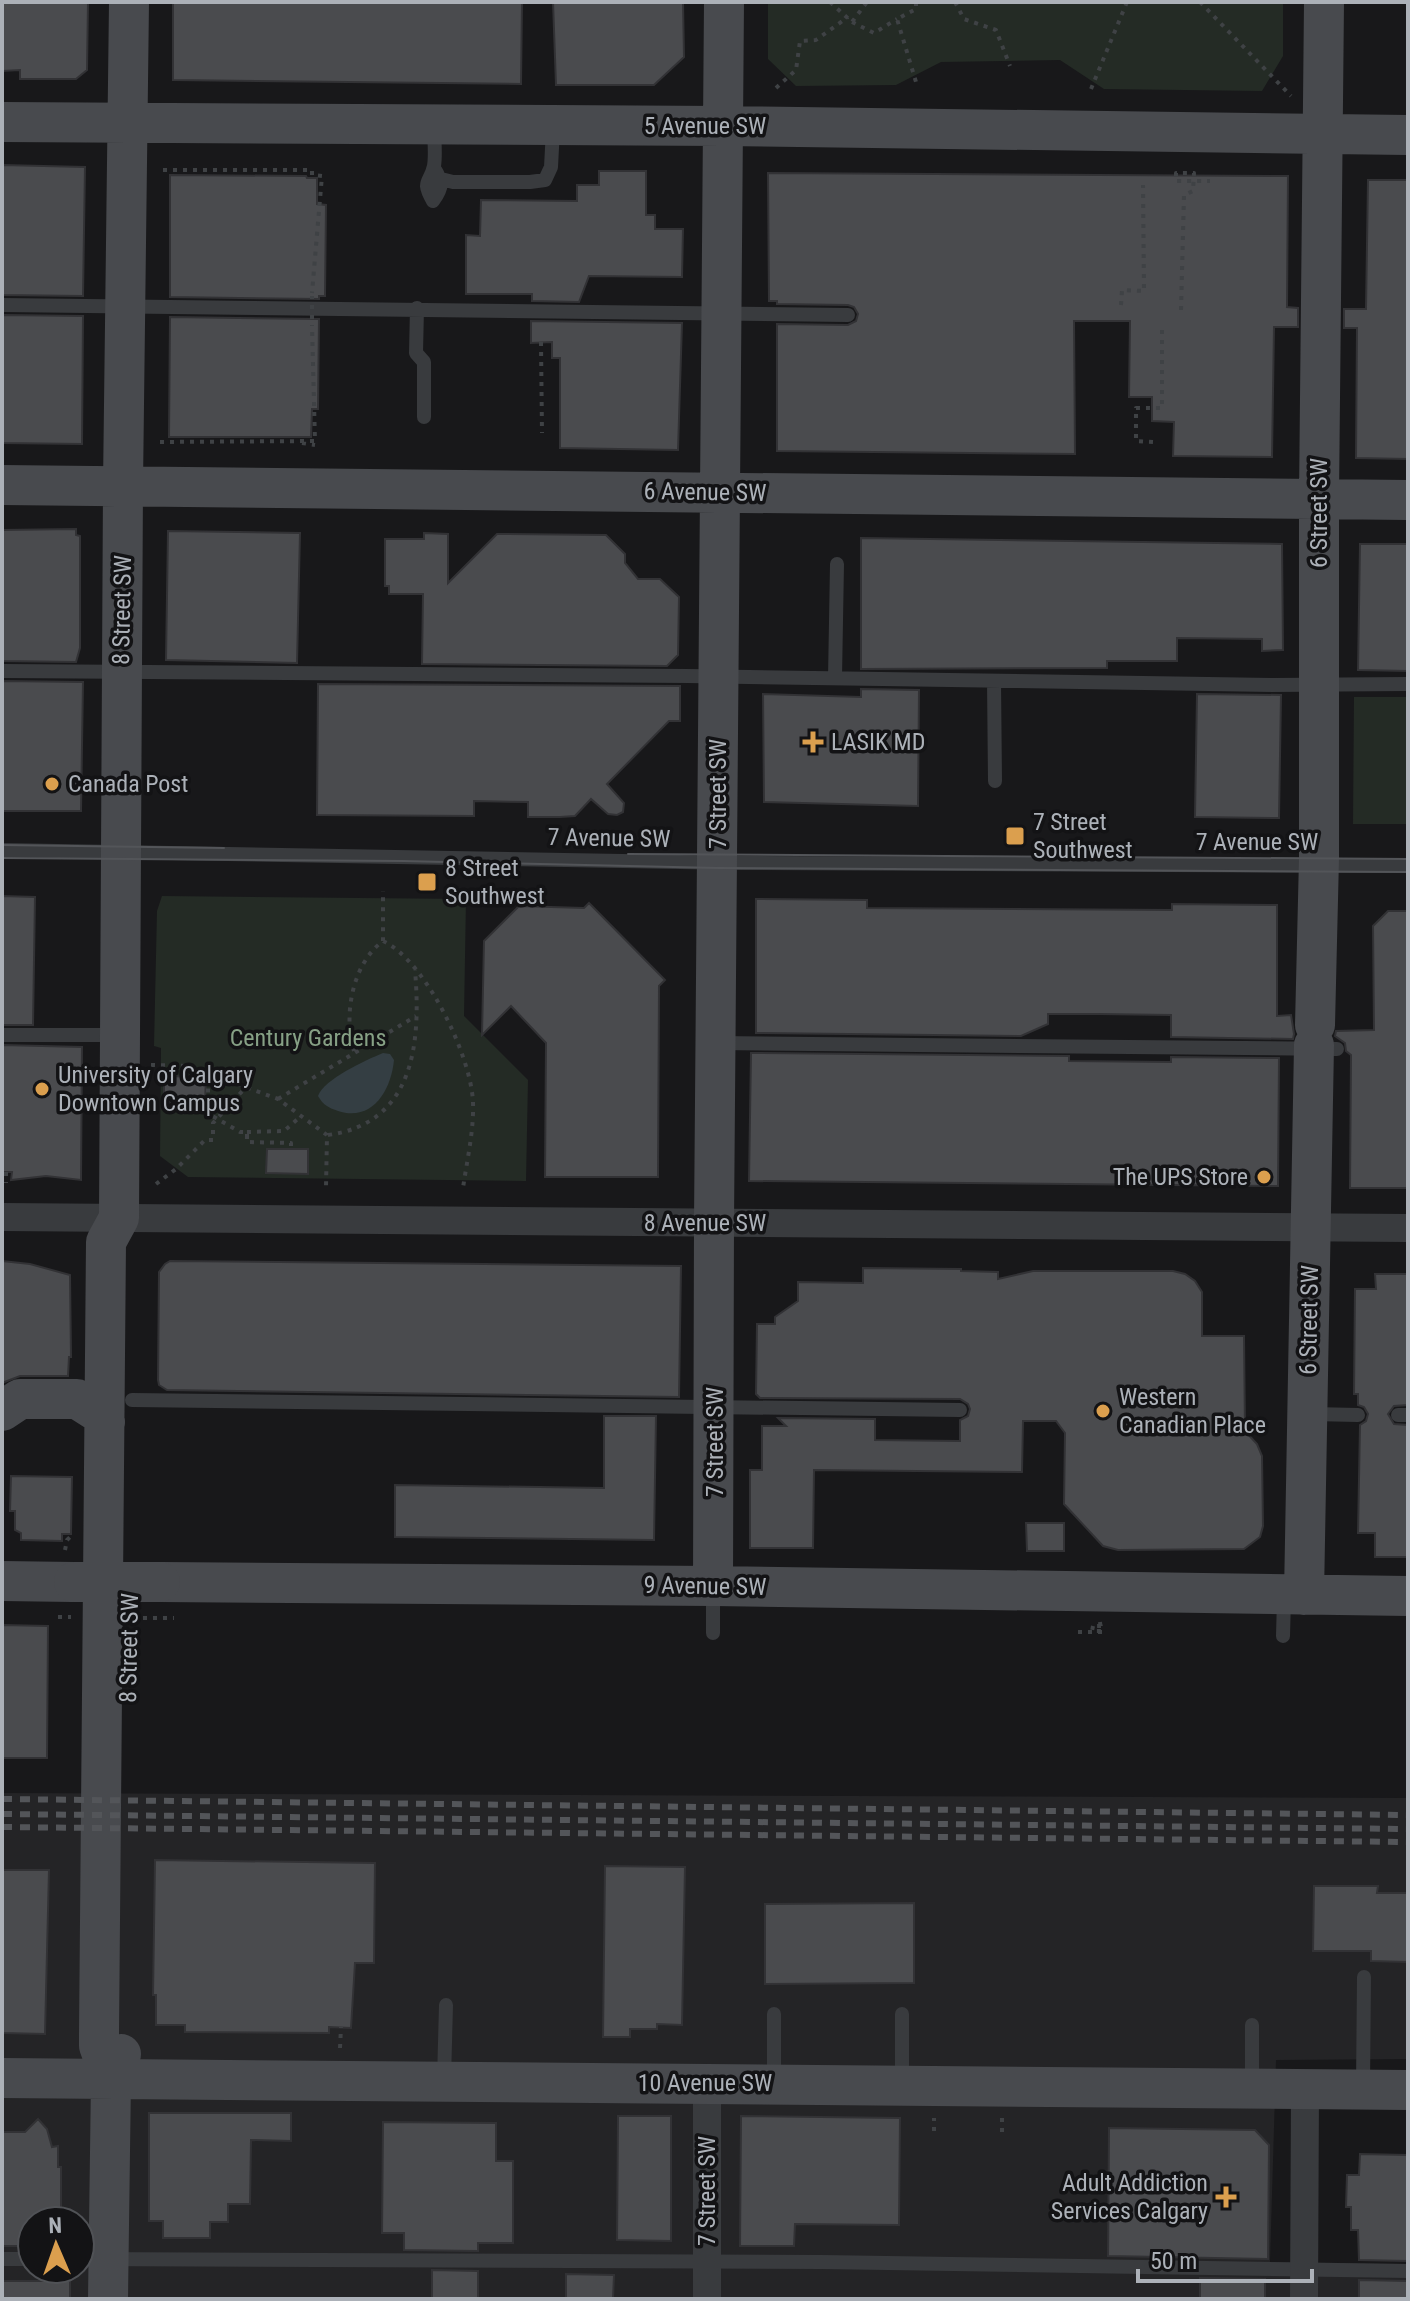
<svg xmlns="http://www.w3.org/2000/svg" width="1410" height="2301" viewBox="0 0 1410 2301" font-family="'Roboto Condensed',sans-serif">
	<style>
		.built { fill: #242426; fill-rule: evenodd }
		.green { fill: #242b25 }
		.water { fill: #343e43 }
		.building { fill: #4a4b4e; stroke: #323235; stroke-width: 2 }
		.lines { fill: none; stroke-linecap: round; stroke-linejoin: round }
		.path { stroke: #3f4245; stroke-width: 4; stroke-dasharray: 4 6; stroke-linecap: butt }
		.lane { stroke: #393b3e; stroke-width: 14 }
		.street { stroke: #393b3e; stroke-width: 28 }
		.secondary { stroke: #484a4e; stroke-width: 40 }
		.tram { stroke: #535559; stroke-width: 2 }
		.rail { stroke: #535559; stroke-width: 6; stroke-dasharray: 10 8; stroke-linecap: butt }
		.path-bridge { stroke: #3f4245; stroke-width: 4; stroke-dasharray: 4 6; stroke-linecap: butt }
		.secondary-bridge { stroke: #484a4e; stroke-width: 40 }
		.poi-dot { fill: #db9f4e; stroke: #131315; stroke-width: 3 }
		.labels { text-anchor: middle; stroke-width: 7; stroke-linejoin: round; paint-order: stroke }
		.street-label { font-size: 24px; fill: #acb1b8; stroke: #131315 }
		.poi-label { font-size: 24px; fill: #acb1b8; stroke: #131315; text-anchor: start }
		.park-label { font-size: 24px; fill: #86a085; stroke: #131315 }
	</style>
	<rect width="100%" height="100%" fill="#18181a"/>
	<path class="built" d="M2,1793L1408,1798V2059L1276,2060L1270,2262L1408,2264V2299H2ZM32,2221H80V2269H32Z"/>
	<path class="green" d="M768,2H1283V56L1262,91L1104,89L1060,60L941,62L896,85L796,86L768,59Z
		M1354,697H1408V824H1353Z
		M162,896L466,899L464,1016L528,1080L526,1181L188,1177L160,1156L161,1048L154,1046L157,911Z"/>
	<path class="water" d="M383,1053L390,1054L394,1060C391,1091 372,1122 338,1111C329,1108 323,1105 318,1096C324,1079 366,1060 383,1053Z"/>
	<path class="building" d="M2,2H88L87,70L76,79H20V70L2,71Z
		M173,2H522L521,84L173,80Z
		M553,2H683L684,57L654,85H556Z
		M2,165L85,167L83,296L2,295Z
		M599,171H646V215H655V229H683L682,277L589,276L579,302L532,301V294H466V235L480,236L481,200L577,201V185H599Z
		M768,173L1288,176L1287,307L1298,308V327H1274L1272,457L1173,456L1174,422L1152,421V397H1129L1130,321H1074L1075,454L777,451V324L848,325L856,321L858,314L854,307L848,305L777,304V301H769Z
		M170,175L306,176L307,178H317V204L326,205L325,296H319V299L170,297Z
		M1368,180H1408V459L1356,458L1357,328H1344V309H1366Z
		M2,315L83,316L82,444L2,443Z
		M170,317L319,319L318,409H312L311,437H169Z
		M531,321L682,323L678,450L560,448V358H552V342L531,343Z
		M76,529V535L80,536V648L76,662L2,661V530Z
		M168,531L300,533L297,663L166,660Z
		M424,533L448,534V583L497,534L606,535L625,554V563L638,579H660L679,597L678,655L667,666L422,664L423,594H389V586H385V539H424Z
		M861,538L1282,544L1283,650L1262,651V639L1177,638V661H1107V668L861,669Z
		M1360,544H1408V671L1358,670Z
		M2,681L83,682L81,811H2Z
		M318,684L680,686V721H669L607,784L624,803L623,812L617,815L608,814L591,799L575,816L560,817H528V802L474,801V816L317,815Z
		M861,689L919,690L918,806L764,802L763,694L861,697Z
		M1197,694L1281,695L1279,818L1195,817Z
		M2,896L35,897L33,1025H2Z
		M756,899L867,900V908L1172,910V904L1277,905V1016L1291,1015L1294,1034L1293,1039L1171,1037V1015L1099,1014H1048V1024L1021,1036L756,1033Z
		M589,903L665,980L659,986L658,1177H545L546,1043L511,1006L482,1035L484,941L519,906L584,908Z
		M1388,911H1408V1188H1350L1351,1055L1346,1051L1345,1043L1335,1036L1336,1031L1374,1030L1373,926Z
		M2,1045L82,1047L81,1180L46,1176L11,1180L12,1172H2Z
		M751,1053L1069,1056V1061L1171,1062V1057L1279,1058L1278,1186L749,1181Z
		M164,1076L206,1077L205,1103H164Z
		M267,1149H308V1174L266,1173Z
		M2,1261L30,1264L70,1275L71,1357H69L68,1376H20L2,1383Z
		M170,1261L681,1266L679,1397L167,1390L159,1385L158,1380L159,1272L165,1264Z
		M863,1268L961,1269V1271L998,1272V1279L1033,1271H1173L1185,1274L1195,1281L1202,1292V1336H1244L1245,1431L1257,1444L1262,1456L1263,1526L1260,1537L1244,1549L1118,1550L1103,1546L1064,1504L1065,1433L1056,1421H1023L1022,1472L814,1470L813,1548H750V1470H762V1426H786L778,1418L875,1419V1440L960,1441V1420L968,1416L970,1409L968,1404L960,1399L760,1398L756,1394L757,1324H775V1317L798,1301V1282L863,1283Z
		M1375,1274H1408V1405L1394,1406L1388,1414L1394,1424L1408,1425V1557H1375V1533H1358L1360,1425L1366,1421L1368,1414L1364,1407L1358,1405V1394H1354L1355,1289H1376Z
		M604,1416H656L654,1540L395,1537V1485L604,1488Z
		M11,1476L72,1477L71,1534H62V1541L21,1540V1533L15,1530V1511H10Z
		M1026,1523H1064V1551H1027Z
		M2,1625L48,1626L47,1758H2Z
		M155,1860L375,1863L374,1963H355L351,2028L329,2027V2033L185,2032V2025H156V1995H153Z
		M605,1866L685,1867L682,2025L657,2024V2029H630V2037H603Z
		M2,1870H49L45,2034L2,2033Z
		M1314,1886H1378L1377,1893H1408V1962L1371,1961V1951H1313Z
		M914,1903V1983L765,1984V1904Z
		M149,2113H291V2141L251,2140L250,2204H228V2222H210V2238H163V2221H149Z
		M618,2116H671V2241L617,2240Z
		M741,2116L900,2118L899,2225L795,2224L794,2246H740Z
		M38,2119L47,2129L52,2147L58,2146V2167H61V2221H32V2246H2V2132H25Z
		M383,2122L496,2123V2161H513V2243H478V2251L404,2250V2233H382Z
		M1109,2128L1255,2130L1269,2145L1268,2259L1108,2256Z
		M1360,2154L1408,2155V2261L1359,2260L1358,2230H1351V2207H1346L1347,2175H1359Z
		M432,2270L478,2271V2299H432Z
		M566,2274L614,2275L613,2299H566Z
		M1200,2278L1265,2279V2299H1200Z
		M1359,2280L1408,2281V2299H1359Z
		M2,2281H70V2299H2Z"/>
	<g class="lines">
		<path class="path" d="M830,2L852,22L867,2
			M916,2V9L897,19L916,82
			M955,2L964,19L996,30L1010,66
			M1200,2L1291,96
			M852,22L874,33L897,19
			M776,88L796,70L800,41L816,40L848,17
			M1091,89L1127,2
			M163,170H312V175L322,176L312,293
			M1121,305L1122,290L1144,291L1143,185
			M1181,310L1184,195L1193,191L1194,173H1176V181H1210
			M541,342L542,433
			M160,442L315,441L312,325
			M1153,442L1136,441V408H1162V326
			M302,443L315,445
			M383,941C426,961 471,1056 473,1102C474,1131 467,1160 463,1188
			M354,1051C343,1016 352,964 383,941V891
			M151,1065L189,1066L278,1099L327,1135L326,1187
			M278,1099L416,1016
			M206,1112L208,1109V1073
			M247,1132L284,1131L301,1116
			M247,1135V1142L291,1143V1149
			M328,1135C415,1123 421,1042 415,970
			M6,1172V1183
			M156,1184L176,1169L205,1140H213V1123L246,1087
			M65,1550L67,1540L73,1534
			M58,1617H71
			M143,1618H174
			M1093,1626L1092,1631H1101L1100,1622
			M340,2048L341,2027
			M934,2131V2118
			M1002,2132V2118"/>
		<path class="lane" d="M434,168C443,182 443,187 433,201C421,180 430,184 434,166C436,154 434,139 434,127
			M441,179L453,182H530L545,180L551,167L553,129
			M2,305L848,315
			M417,308L416,353L424,362V417
			M2,671L687,676L1272,685L1408,684
			M835,678L837,564
			M994,681L995,781
			M2,850L737,863L1408,866
			M2,1035H118
			M716,1043L1337,1049
			M132,1400L960,1410
			M1312,1414L1358,1415
			M1398,1415H1408
			M713,1633V1587
			M1283,1636L1284,1598
			M444,2080L446,2005
			M774,2082V2014
			M902,2085V2014
			M1252,2085V2025
			M1363,2086L1364,1977
			M2,2259H32
			M80,2259L822,2262L1408,2271"/>
		<path class="street" d="M2,1217L1408,1228
			M707,2299V2083
			M1304,2299L1305,2090"/>
		<path class="secondary" d="M2,122L722,126L1408,135
			M2,485L1408,500
			M1315,1025L1319,858V498L1324,2
			M2,1411L20,1399H77L99,1413L105,1422
			M2,1581L74,1582
			M160,1582L713,1586L1408,1596
			M713,1586L714,1223L724,2
			M1304,1595L1314,1045
			M2,2078L1408,2090
			M111,2079L99,2046V2034L106,1242L119,1218L123,485L129,2
			M108,2299L111,2079L121,2054"/>
		<path class="tram" d="M2,845L224,848
			M628,854L1408,859
			M2,858L403,861L718,868L1408,872"/>
		<path class="rail" d="M2,1799L1408,1815
			M2,1814L1408,1829
			M2,1827L1408,1842"/>
		<path class="path-bridge" d="M312,319V296
			M192,1103V1110H202L240,1132H247V1135
			M1078,1632H1102L1101,1626H1093"/>
		<path class="secondary-bridge" d="M74,1582H160"/>
	</g>
	<g class="poi-dot">
		<path d="M809 730h8v8h8v8h-8v8h-8v-8h-8v-8h8z"/>
		<circle cx="52" cy="784" r="8"/>
		<rect x="1005" y="826" width="20" height="20" rx="4"/>
		<rect x="417" y="872" width="20" height="20" rx="4"/>
		<circle cx="42" cy="1089" r="8"/>
		<circle cx="1264" cy="1177" r="8"/>
		<circle cx="1103" cy="1411" r="8"/>
		<path d="M1222 2185h8v8h8v8h-8v8h-8v-8h-8v-8h8z"/>
	</g>
	<g class="labels">
		<g class="street-label">
			<text x="705" y="134">5 Avenue SW</text>
			<text transform="translate(705 492) rotate(1)" y="8">6 Avenue SW</text>
			<text transform="translate(1319 513) rotate(-90)" y="8">6 Street SW</text>
			<text transform="translate(122 610) rotate(-89)" y="8">8 Street SW</text>
			<text transform="translate(718 794) rotate(-90)" y="8">7 Street SW</text>
			<text transform="translate(609 838) rotate(1)" y="8">7 Avenue SW</text>
			<text x="1257" y="850">7 Avenue SW</text>
			<text x="705" y="1231">8 Avenue SW</text>
			<text transform="translate(1309 1320) rotate(-89)" y="8">6 Street SW</text>
			<text transform="translate(715 1442) rotate(-90)" y="8">7 Street SW</text>
			<text transform="translate(705 1586) rotate(1)" y="8">9 Avenue SW</text>
			<text transform="translate(129 1648) rotate(-89)" y="8">8 Street SW</text>
			<text x="705" y="2091">10 Avenue SW</text>
			<text transform="translate(707 2191) rotate(-90)" y="8">7 Street SW</text>
		</g>
		<g class="poi-label">
			<text x="831" y="750">LASIK MD</text>
			<text x="68" y="792">Canada Post</text>
			<text x="1033" y="830">7 Street<tspan x="1033" dy="28">Southwest</tspan></text>
			<text x="445" y="876">8 Street<tspan x="445" dy="28">Southwest</tspan></text>
			<text x="58" y="1083">University of Calgary<tspan x="58" dy="28">Downtown Campus</tspan></text>
			<text x="1248" y="1185" text-anchor="end">The UPS Store</text>
			<text x="1119" y="1405">Western<tspan x="1119" dy="28">Canadian Place</tspan></text>
			<text x="1208" y="2191" text-anchor="end">Adult Addiction<tspan x="1208" dy="28">Services Calgary</tspan></text>
		</g>
		<g class="park-label">
			<text x="308" y="1046">Century Gardens</text>
		</g>
	</g>
	<rect width="1410" height="2301" fill="none" stroke="#acb1b8" stroke-width="8"/>
	<g transform="translate(56 2245) rotate(358)"><circle r="38" fill="#131315" stroke="#505256" stroke-width="2"/>
	<path d="M0-6L14 30L0 20L-14 30Z" fill="#db9f4e"/>
	<text y="-12" font-size="22" font-weight="bold" text-anchor="middle" fill="#acb1b8">N</text>
	</g>
	<path d="M1138 2269v12h174v-12" fill="none" stroke="#acb1b8" stroke-width="4"/>
	<text x="1150" y="2269" font-size="24" fill="#acb1b8" stroke="#131315" stroke-width="6" paint-order="stroke">50 m</text>
</svg>
